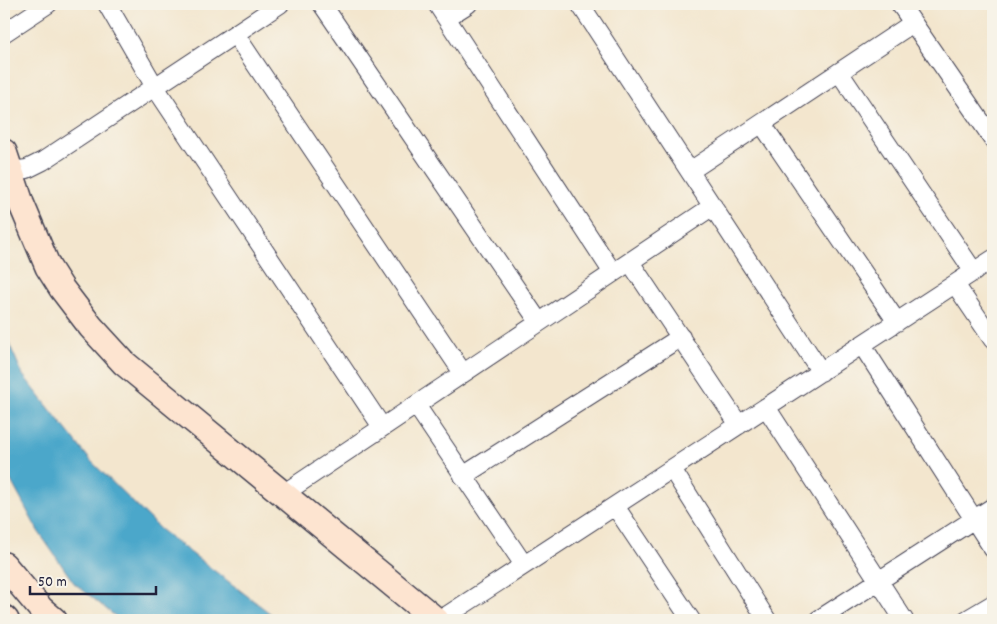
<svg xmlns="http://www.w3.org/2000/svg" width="997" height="624" viewBox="0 0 997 624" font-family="Dekko,sans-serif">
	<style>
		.water { fill: #4ba7ca; stroke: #366482 }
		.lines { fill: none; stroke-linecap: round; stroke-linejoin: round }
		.street-casing { stroke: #413f51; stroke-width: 20 }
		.secondary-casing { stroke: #413f51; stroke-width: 28 }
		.street { stroke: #fff; stroke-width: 18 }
		.secondary { stroke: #fde4d0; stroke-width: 25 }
	</style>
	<rect width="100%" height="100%" fill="#f7f3e8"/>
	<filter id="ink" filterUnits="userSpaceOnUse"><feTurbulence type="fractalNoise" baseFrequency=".02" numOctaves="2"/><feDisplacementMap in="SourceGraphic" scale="10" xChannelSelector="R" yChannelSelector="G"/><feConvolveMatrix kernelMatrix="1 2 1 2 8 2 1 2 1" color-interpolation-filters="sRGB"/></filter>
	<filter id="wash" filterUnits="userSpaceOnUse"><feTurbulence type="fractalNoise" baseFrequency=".0096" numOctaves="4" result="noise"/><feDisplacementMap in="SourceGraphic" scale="20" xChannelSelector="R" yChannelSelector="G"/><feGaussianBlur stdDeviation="1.12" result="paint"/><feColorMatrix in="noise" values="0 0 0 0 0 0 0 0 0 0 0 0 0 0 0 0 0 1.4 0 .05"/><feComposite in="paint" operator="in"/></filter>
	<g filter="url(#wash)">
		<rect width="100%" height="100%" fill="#f3e6ce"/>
		<path class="water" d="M4,332L23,375L91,461L161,530L279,620H120L74,583L38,531L4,468Z"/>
	</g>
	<g filter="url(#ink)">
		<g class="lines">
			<defs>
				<path id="street" d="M107,4L155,87L382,427
					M322,4L539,322
					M437,4L613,273
					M580,4L821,372
					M900,4L993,139
					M446,18L468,4
					M4,33L48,4
					M235,34L463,373
					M839,72L974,272
					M762,124L897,322
					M10,171L27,169L43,161L280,4
					M690,171L913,23
					M630,262L739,425
					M955,284L993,340
					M862,345L993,549
					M416,405L524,565
					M766,407L904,620
					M672,469L767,620
					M463,476L681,337
					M283,494L713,206
					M615,506L691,620
					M440,620L993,259
					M818,620L993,507
					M966,620L993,604"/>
				<path id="secondary" d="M4,152L21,203L48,267L62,289L91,327L124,363L436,620
					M4,565L41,609L54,620
					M4,618L6,620"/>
			</defs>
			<use href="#street" class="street-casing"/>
			<use href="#secondary" class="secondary-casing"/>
			<use href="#street" class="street"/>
			<use href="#secondary" class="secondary"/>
		</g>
	</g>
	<rect width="997" height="624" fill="none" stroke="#f7f3e8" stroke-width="20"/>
	<path d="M30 586v8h126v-8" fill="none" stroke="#22223b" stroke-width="2.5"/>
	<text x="38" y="586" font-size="15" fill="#22223b" stroke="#f7f3e8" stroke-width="4" paint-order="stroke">50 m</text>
</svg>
